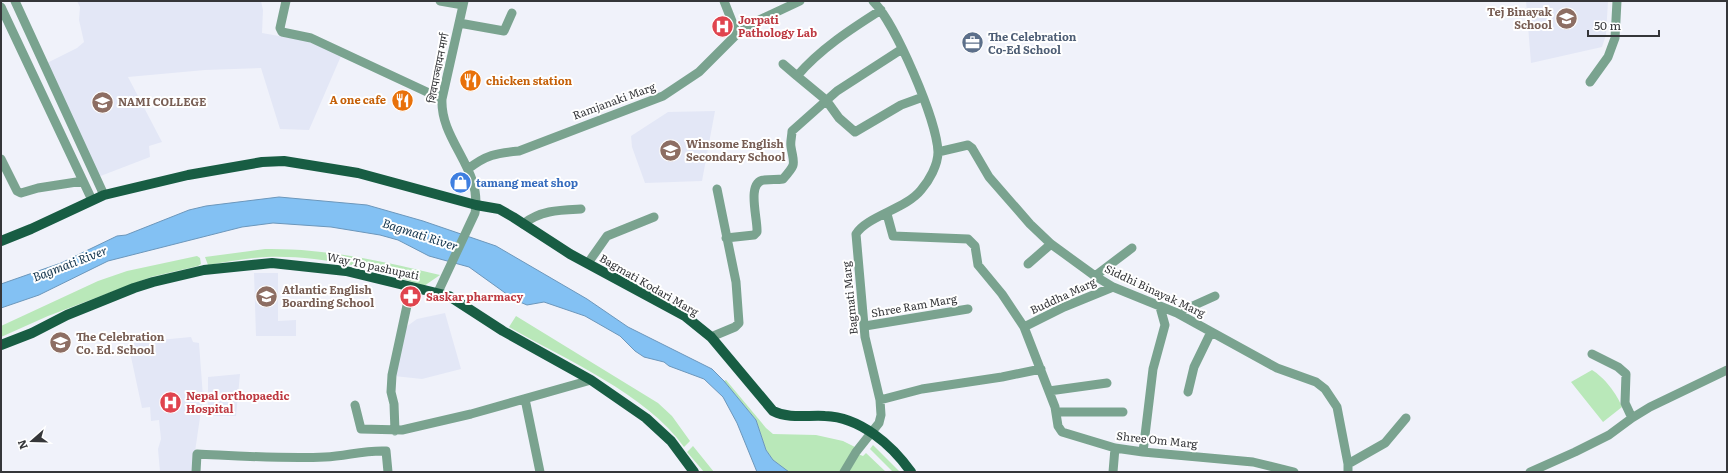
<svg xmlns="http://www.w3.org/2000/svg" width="1728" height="473" viewBox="0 0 1728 473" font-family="Literata,'Noto Sans Devanagari',serif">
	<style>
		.built { fill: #e3e7f6 }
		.green { fill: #b9e8b9 }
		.water { fill: #83c1f3; stroke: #6c97bb }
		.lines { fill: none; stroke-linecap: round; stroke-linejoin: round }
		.minor { stroke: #7aa38f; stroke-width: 9 }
		.major { stroke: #185d43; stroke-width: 10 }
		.labels { text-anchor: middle; stroke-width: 4; stroke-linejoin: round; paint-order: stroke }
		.education-label { font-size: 11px; font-weight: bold; fill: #785e54; stroke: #fff; text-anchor: start }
		.health-label { font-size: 11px; font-weight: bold; fill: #be3a42; stroke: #fff; text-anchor: start }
		.service-label { font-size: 11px; font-weight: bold; fill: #4e5e75; stroke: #fff; text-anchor: start }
		.street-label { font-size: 11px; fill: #353639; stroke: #fff }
		.food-label { font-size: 11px; font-weight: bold; fill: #c56008; stroke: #fff; text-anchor: start }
		.shop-label { font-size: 11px; font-weight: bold; fill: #366cbe; stroke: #fff; text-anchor: start }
		.water-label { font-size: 12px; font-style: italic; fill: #0f314a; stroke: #fff }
	</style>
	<rect width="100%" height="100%" fill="#f0f2fa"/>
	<path class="built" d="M77,1H261L263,10L262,33L307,41L341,56L309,130L280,129L261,68L205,70L128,77L162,142L149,146L150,157L98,177L47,63L77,48L84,42L79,20L80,7Z
		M1526,1H1608L1606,35L1602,47L1531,63Z
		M715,111L702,181L645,183L632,147L631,136L668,112Z
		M254,273H278V321L296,320V336H256Z
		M445,313L461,369L422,379L394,376L406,327L417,319Z
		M191,337L193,342L199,343L203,397L192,472H160L158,449L161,439L159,420L151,421L150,407L142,408L128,343Z
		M240,374L236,416H208V377Z"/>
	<path class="green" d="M265,249C325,248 382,261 440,275L424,286C374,268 319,255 266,257C246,258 227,262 208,265L205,257Z
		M197,256L200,258L201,264L198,266L151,277L48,316L1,337V326L98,281L127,271Z
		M516,316L658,403L672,416L690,441L684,447C647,394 564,359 509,327Z
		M1592,370C1604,377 1617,394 1622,407L1603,422L1571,382Z
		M726,380L766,428L773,434L816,435L843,441L855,447L853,452L863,456L866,453L886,472L787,471L773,460L766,450L756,420L724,381Z
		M873,445L900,472H893L870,449Z
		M693,446L714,472H704L687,452Z"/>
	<path class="water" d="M279,197L367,205L423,221L496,246L587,299L628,327L712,369L724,381L756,420L766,450L773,460L789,472H757L737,423L723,397L704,379L669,366L664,362L644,357L635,351L620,336L585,316L544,302L527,305L515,300L469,267L429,256L398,240L380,235L331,227L273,223L242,227L108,261L39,295L1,308V284L61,263L117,236L126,235L189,210L206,206Z"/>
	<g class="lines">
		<path class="minor" d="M15,1L104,195
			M286,1L280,28L282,32L311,38L442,99
			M440,1L463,5
			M724,1L737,34
			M1,7L92,200
			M881,10C851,29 820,49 797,76L826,100L839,118L855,132L901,105L923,97
			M459,23L504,31L512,13
			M783,64L797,76
			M1590,82L1608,57L1615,38L1617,1
			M938,152L968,145L972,148L989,177L1030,224L1051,244L1095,276L1113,287L1177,313L1277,368L1316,382L1325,389L1337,407L1348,464
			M1,159L17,191L21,193L38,188L83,181
			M468,169C486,155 496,153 519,151L663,96L699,72L737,34L757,21L800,1
			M887,214L893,236L968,239L975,246L978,265L1002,294L1024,327L1055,407L1058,426L1062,432L1115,448L1143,452L1253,462L1294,472
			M523,224C541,210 560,210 581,209
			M726,238L754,235L757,232C758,219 746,182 764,180C771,179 777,180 783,179C797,163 794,165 791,147C790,142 792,136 792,131L837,91L902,49
			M588,263L607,236L654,217
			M1028,264L1051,244
			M1095,276L1132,248
			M438,292L475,213C483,169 440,141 442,99L464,1
			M1177,313L1215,296
			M865,326L968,309
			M1024,327L1064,307L1113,287
			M711,337L735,327L739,323L736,282L717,189
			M1592,354L1618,367L1626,374L1625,403L1632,418
			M1049,391L1107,383
			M1188,392L1194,367L1211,332
			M525,399L540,472
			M880,400L922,389L1002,377L1041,369
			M355,405L361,429L402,430L471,414L591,380
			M1056,412H1123
			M395,431L394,404L391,392L392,375L411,287
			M1143,452L1153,369L1165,325L1160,307
			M196,472L197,454C240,456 283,459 325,457C347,456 363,450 386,451L388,472
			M844,472L856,452L879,423L881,415L880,400L865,337L856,234C867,216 906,209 921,190C929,181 938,165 938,152C937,120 895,23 873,1
			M1113,472L1115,448
			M1348,472V464L1385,443L1406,418
			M1530,472L1575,452L1609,435L1632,418L1650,407L1727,370"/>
		<path class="major" d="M1,241L31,229L104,195L188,175L262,162L284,161L358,173L476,205L499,209L513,217L570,254L685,316L711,337L773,411C789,419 807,415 825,416C860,417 892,445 911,472
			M1,345L32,333L67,315L134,288L153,282L204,270L272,263L346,271L449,296L503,331L591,380L646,418L671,441L694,472"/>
	</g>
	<defs>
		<symbol id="school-disc" viewBox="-11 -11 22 22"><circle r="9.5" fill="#8d6e63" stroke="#fff"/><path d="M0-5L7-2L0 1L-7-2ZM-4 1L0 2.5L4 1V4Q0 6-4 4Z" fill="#fff"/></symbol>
		<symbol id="hospital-disc" viewBox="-11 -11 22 22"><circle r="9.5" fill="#e0444e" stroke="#fff"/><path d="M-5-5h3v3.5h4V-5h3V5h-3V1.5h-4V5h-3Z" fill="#fff"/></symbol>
		<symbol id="office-disc" viewBox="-11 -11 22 22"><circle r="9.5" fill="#5c6f8a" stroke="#fff"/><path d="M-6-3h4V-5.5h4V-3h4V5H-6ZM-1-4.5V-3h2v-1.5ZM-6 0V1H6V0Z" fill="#fff"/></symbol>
		<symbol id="restaurant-disc" viewBox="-11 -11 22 22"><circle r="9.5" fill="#e8710a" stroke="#fff"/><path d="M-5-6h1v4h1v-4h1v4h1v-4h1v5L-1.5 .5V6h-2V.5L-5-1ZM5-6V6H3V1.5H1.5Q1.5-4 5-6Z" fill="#fff"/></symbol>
		<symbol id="university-disc" viewBox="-11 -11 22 22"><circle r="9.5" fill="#8d6e63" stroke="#fff"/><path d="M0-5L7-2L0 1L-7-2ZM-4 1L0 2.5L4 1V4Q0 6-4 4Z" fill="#fff"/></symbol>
		<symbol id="shop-disc" viewBox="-11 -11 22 22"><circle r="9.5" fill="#3f7fe0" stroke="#fff"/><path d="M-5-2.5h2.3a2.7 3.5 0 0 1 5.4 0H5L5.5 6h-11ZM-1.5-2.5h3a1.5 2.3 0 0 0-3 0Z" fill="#fff"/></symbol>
		<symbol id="pharmacy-disc" viewBox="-11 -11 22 22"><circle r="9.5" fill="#e0444e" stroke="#fff"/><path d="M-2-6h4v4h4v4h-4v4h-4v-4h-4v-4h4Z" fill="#fff"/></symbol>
	</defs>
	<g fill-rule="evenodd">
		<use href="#school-disc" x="1554" y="6" width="25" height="25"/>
		<use href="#hospital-disc" x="710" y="14" width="25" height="25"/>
		<use href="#office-disc" x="960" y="30" width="25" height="25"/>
		<use href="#restaurant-disc" x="458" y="68" width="25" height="25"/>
		<use href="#restaurant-disc" x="390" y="88" width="25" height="25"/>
		<use href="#university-disc" x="90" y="90" width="25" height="25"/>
		<use href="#school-disc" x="658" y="138" width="25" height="25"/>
		<use href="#shop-disc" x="448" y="170" width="25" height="25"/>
		<use href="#school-disc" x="254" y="284" width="25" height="25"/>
		<use href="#pharmacy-disc" x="398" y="284" width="25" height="25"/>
		<use href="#school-disc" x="48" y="330" width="25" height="25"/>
		<use href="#hospital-disc" x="158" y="390" width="25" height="25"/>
	</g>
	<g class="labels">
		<g class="education-label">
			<text x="1552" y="16" text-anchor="end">Tej Binayak<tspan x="1552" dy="13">School</tspan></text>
			<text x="118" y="106">NAMI COLLEGE</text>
			<text x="686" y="148">Winsome English<tspan x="686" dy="13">Secondary School</tspan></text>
			<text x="282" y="294">Atlantic English<tspan x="282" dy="13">Boarding School</tspan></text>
			<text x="76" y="341">The Celebration<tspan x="76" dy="13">Co. Ed. School</tspan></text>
		</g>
		<g class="health-label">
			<text x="738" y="24">Jorpati<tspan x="738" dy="13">Pathology Lab</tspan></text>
			<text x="426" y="301">Saskar pharmacy</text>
			<text x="186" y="400">Nepal orthopaedic<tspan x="186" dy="13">Hospital</tspan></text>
		</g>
		<g class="service-label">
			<text x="988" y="41">The Celebration<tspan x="988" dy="13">Co-Ed School</tspan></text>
		</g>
		<g class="street-label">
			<text transform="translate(438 68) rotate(-79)" y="4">शिवपाञ्चायन मार्ग</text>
			<text transform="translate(614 101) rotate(-20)" y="4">Ramjanaki Marg</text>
			<text transform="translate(373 266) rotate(12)" y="4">Way To pashupati</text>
			<text transform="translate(649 285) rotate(30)" y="4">Bagmati Kodari Marg</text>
			<text transform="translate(1155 291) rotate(25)" y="4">Siddhi Binayak Marg</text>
			<text transform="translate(1063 296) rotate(-25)" y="4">Buddha Marg</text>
			<text transform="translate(850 298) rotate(-96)" y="4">Bagmati Marg</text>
			<text transform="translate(914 306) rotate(-10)" y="4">Shree Ram Marg</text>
			<text transform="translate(1157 440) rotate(6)" y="4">Shree Om Marg</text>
		</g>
		<g class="food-label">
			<text x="486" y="85">chicken station</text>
			<text x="386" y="104" text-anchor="end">A one cafe</text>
		</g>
		<g class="shop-label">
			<text x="476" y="187">tamang meat shop</text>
		</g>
		<g class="water-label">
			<text transform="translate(420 235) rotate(18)" y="4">Bagmati River</text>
			<text transform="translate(70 264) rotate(-21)" y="4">Bagmati River</text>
		</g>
	</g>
	<rect width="1728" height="473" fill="none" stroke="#353639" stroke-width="4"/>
	<g transform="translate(32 441) rotate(250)" stroke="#ffffff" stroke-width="3" paint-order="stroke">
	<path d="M0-3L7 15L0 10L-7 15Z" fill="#353639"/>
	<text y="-6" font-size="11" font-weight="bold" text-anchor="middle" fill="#353639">N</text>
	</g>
	<path d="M1588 30v6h71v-6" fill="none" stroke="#353639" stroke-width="2"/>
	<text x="1594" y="30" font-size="12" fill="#353639" stroke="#ffffff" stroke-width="3" paint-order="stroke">50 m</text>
</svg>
